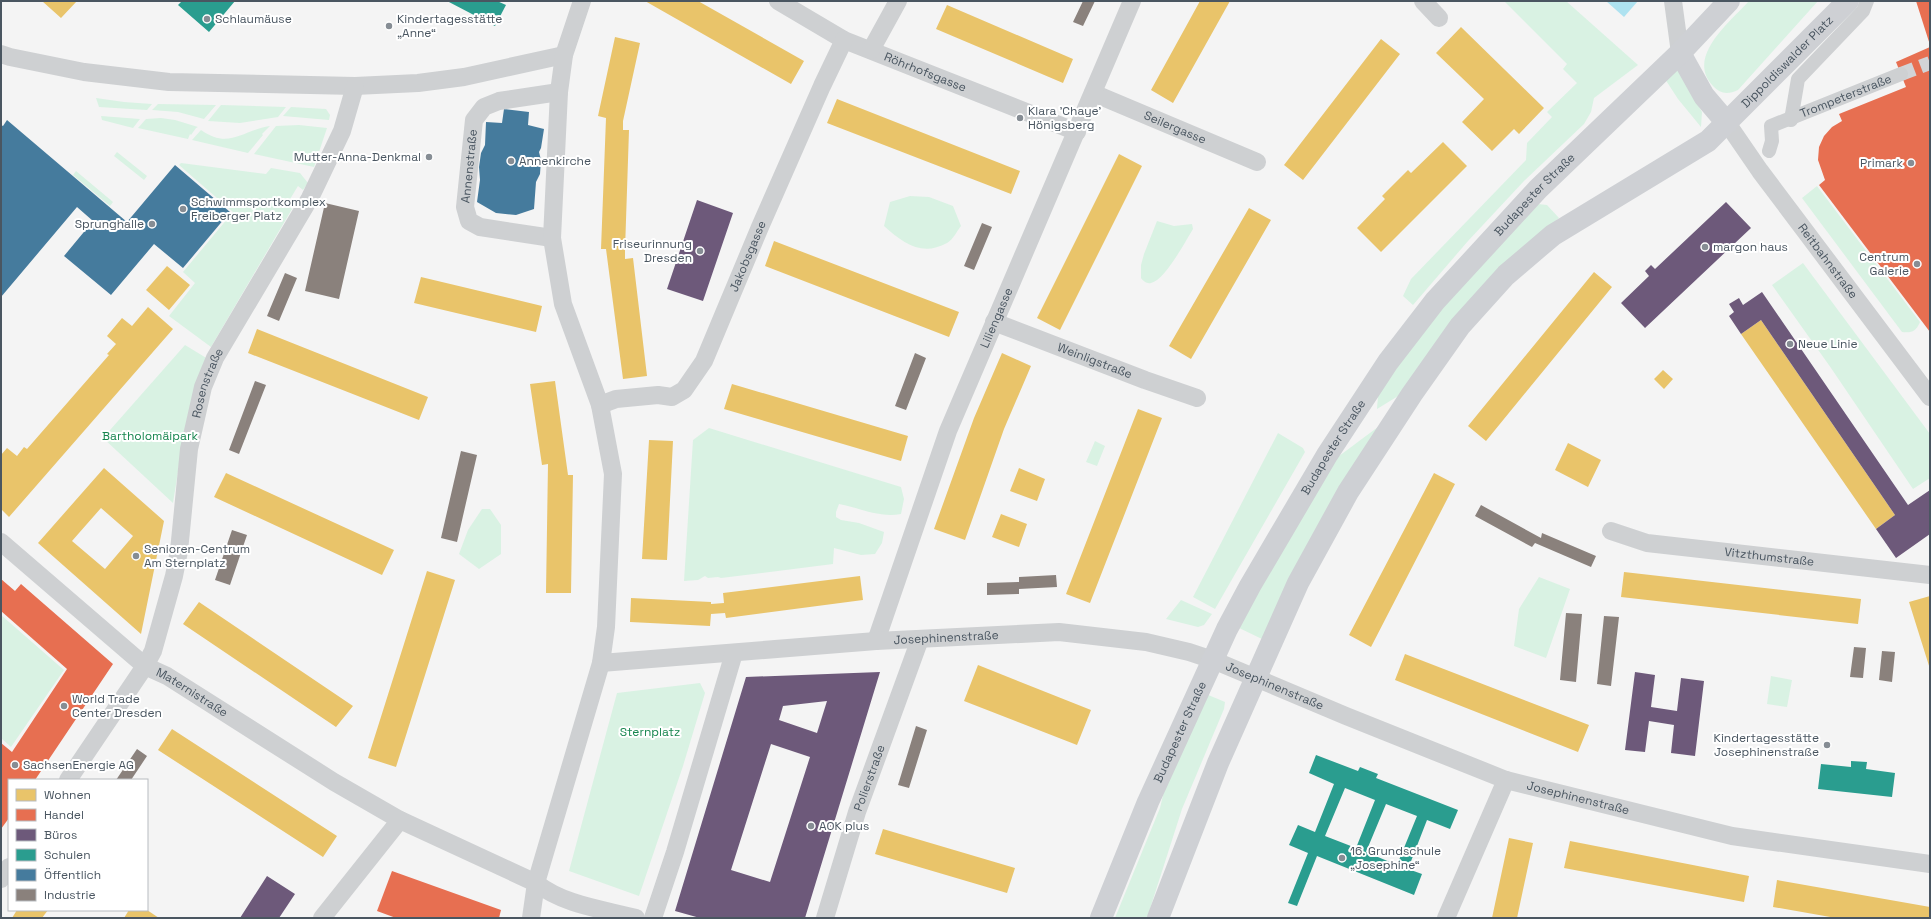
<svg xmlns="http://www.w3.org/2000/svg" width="1931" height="919" viewBox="0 0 1931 919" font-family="'Space Grotesk',sans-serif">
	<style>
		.green { fill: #d9f2e3 }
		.water { fill: #aee2f0 }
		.homes { fill: #e9c46a; fill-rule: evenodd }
		.shops { fill: #e76f51 }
		.offices { fill: #6d597a; fill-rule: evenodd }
		.schools { fill: #2a9d8f; fill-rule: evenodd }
		.public { fill: #457b9d }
		.industry { fill: #8a817c }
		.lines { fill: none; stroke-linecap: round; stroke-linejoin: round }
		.pedestrian-tunnel { stroke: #d2d4d7; stroke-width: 14; stroke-dasharray: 14 7; stroke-linecap: butt }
		.pedestrian { stroke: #ced0d2; stroke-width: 14 }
		.minor { stroke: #ced0d2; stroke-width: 18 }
		.secondary { stroke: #ced0d4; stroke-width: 22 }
		.poi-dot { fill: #868d94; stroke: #fff; stroke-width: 1.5 }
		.labels { text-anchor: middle; stroke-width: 4; stroke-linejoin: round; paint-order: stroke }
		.poi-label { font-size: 12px; fill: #4a5661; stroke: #fff; text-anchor: start }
		.street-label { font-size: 12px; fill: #4a5661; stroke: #fff }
		.park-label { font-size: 12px; fill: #17864f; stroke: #fff }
	</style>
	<rect width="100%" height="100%" fill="#f4f4f4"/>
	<path class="green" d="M1504,1H1566L1638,65L1594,98L1591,112L1584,124L1524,181L1468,241L1413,305L1403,296L1411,279L1526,160L1527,143L1552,117L1547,112L1577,83L1563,69L1567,64Z
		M1749,1H1818L1738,90C1728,95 1720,94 1713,86C1685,57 1731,21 1749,1Z
		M1678,70L1702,112L1701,127L1678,99L1665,79Z
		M96,98L124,102L152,104L147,110L99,107Z
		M158,104L216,105L204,119L178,112L152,110Z
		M221,105L286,107L278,117L240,123L208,121Z
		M291,107L326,109L330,115L329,120L283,116Z
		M101,116L140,119L133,128L102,120Z
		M161,118L175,120L198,127L196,128L191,135L190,134L188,139L138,128L146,119Z
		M299,125L327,128L314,167L254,154L276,126Z
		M270,126L262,134L263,135L248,153L192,140L201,130C229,150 243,130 270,126Z
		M117,152L147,176L144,180L114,156Z
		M181,163L266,174L271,168L300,173L308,183L303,190L298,186L287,204L292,209L211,347L169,316L195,283L183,272L233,212L179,165Z
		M76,171L113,202L110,206L73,175Z
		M1817,186L1920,322C1916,332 1911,333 1902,332L1802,198Z
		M910,196L929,197L953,206L961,226C957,231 953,240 947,243C922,257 903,243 884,226L890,202Z
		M1538,204L1547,205L1559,218L1523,247L1403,393L1377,409L1378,396L1419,332Z
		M1157,221L1174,226L1192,224L1193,229C1185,242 1165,280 1151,283C1147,284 1143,281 1141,278V265L1144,254Z
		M1803,263L1930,434V478L1913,489L1831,368L1772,285Z
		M185,345L208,359C184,404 182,454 173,503L103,438Z
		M1382,424L1262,639L1237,627L1331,462Z
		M709,428L901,487L904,499L901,514C879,518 860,508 839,504L836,512V517L841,520L859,523L884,532L882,543L875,554L861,555L834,548L833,564L721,578L718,577L708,578L705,576L698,580L684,581L693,440Z
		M1278,433L1303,448L1305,452L1215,609L1193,597Z
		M1095,441L1105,446L1097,466L1086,462Z
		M482,509H490L501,525V554L479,569L459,554L468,530Z
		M1539,577L1570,589L1546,658L1514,646L1519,609Z
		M1181,600L1212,614L1204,625L1198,627L1166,619Z
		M1,615L64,670L11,747L1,738Z
		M1771,676L1792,680L1787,707L1767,704Z
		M700,683L705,693L683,766L639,896L569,871L617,693Z
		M1206,694L1225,702L1224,709L1182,809L1147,918H1115L1160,808L1169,770Z"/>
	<path class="water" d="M1606,1H1638L1624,17Z"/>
	<path class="homes" d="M42,1H77L61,18Z
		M645,1H698L804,61L791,84Z
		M1200,1H1230L1173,103L1151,90Z
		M947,5L1073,59L1063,83L936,29Z
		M1461,27L1544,108L1519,134L1514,129L1492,151L1462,122L1484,99L1436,53Z
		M615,37L640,43L623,121V130H629L625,250V259L633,258L647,376L623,379L606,249H601L606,118L598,116Z
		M1381,39L1400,54L1303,180L1284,165Z
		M837,99L1020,171L1011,194L827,123Z
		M1443,142L1467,166L1381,252L1357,228L1385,199L1382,196L1408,170L1411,173Z
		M1119,154L1142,166L1060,330L1037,318Z
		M1249,208L1271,220L1191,359L1169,346Z
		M774,241L959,312L949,337L765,266Z
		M167,266L190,285L169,310L146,290Z
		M1594,272L1612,287L1486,441L1468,426Z
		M421,277L542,306L536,332L414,303Z
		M148,307L173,329L9,517L1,509V455L7,448L17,456L24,447L27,449L109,355L107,354L116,344L107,336L122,318L132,326Z
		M1761,320L1895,515L1876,529L1741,334Z
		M257,329L428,397L419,420L248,353Z
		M1002,353L1031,366L1004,429L965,540L934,529L974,418Z
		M1663,370L1673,379L1664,389L1654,379Z
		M555,381L568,475H573L571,593H546L548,464L542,465L530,384Z
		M732,384L908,436L901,461L724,409Z
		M1138,409L1162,418L1090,603L1066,594Z
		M649,440L673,441L667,560L642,559Z
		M1568,443L1601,460L1588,487L1555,470Z
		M104,468L164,521L141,634L38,543ZM101,508L133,536L105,569L72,541Z
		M1019,468L1045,479L1037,501L1010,491Z
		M226,473L394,550L382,575L214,497Z
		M1434,473L1455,484L1371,647L1349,635Z
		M1001,514L1027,524L1019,547L992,537Z
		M427,571L455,580L396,767L368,758Z
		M1624,572L1861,599L1858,624L1621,597Z
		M860,576L863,600L726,618L725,613L711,614L710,626L630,622L631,598L711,602V604L724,603L723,593Z
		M1930,596V669L1909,602Z
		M199,602L353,706L336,727L183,624Z
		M1405,654L1589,725L1578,752L1395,680Z
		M978,665L1091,710L1077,745L964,701Z
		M172,729L337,836L323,857L158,750Z
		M883,829L1015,868L1007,893L875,854Z
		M1509,838L1533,843L1517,918H1492Z
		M1570,841L1749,876L1744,902L1564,868Z
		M1777,880L1930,907V918H1836L1773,907Z
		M17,910H48L42,918H12Z
		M129,910H147L159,918H124Z"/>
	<path class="shops" d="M1916,1H1930V45Z
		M1930,47V332L1819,185L1825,180L1818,160L1819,147L1824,136L1832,127L1842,121L1839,114L1906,87L1896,62Z
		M1,579L15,591L21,584L113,664L35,780H9V818L1,829V743L12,752L67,669L1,611Z
		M392,871L501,910L499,918H396L377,911Z"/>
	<path class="offices" d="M697,200L733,213L703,301L667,289Z
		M1726,202L1751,228L1645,328L1621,303L1649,276L1645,271L1651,265L1655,269Z
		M1762,292L1908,505L1930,490V534L1896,558L1876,529L1895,515L1761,320L1741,334L1729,316L1734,312L1729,304L1739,298L1743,305Z
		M880,672L805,918H700L675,911L746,677ZM827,701L817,733L779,720L783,706ZM771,744L810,757L770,882L731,870Z
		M1635,672L1655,675L1651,707L1677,711L1681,678L1704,681L1695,756L1671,753L1674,725L1649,721L1645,752L1625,750Z
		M267,876L295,894L279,918H240Z"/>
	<path class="schools" d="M182,1H235L209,32L178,5Z
		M447,1H497L506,5L495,26Z
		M1316,755L1358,771L1360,767L1378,774L1376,778L1458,810L1450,829L1427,820L1408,869L1422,874L1414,895L1317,856L1297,906L1288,903L1308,853L1289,845L1298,825L1315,832L1334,784L1309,773ZM1345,788L1375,800L1356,848L1325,836ZM1386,804L1417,816L1397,865L1366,852Z
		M1851,761L1867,762L1866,769L1895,773L1892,797L1818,789L1821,764L1851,767Z"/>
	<path class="public" d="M504,109L529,112L528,125L544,129L541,148L539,152L541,160L540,174L536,182L534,209L516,215L496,213L477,202L480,180L479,167L481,153L485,145L486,122L502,123Z
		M7,120L127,222L175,165L230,212L183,268L154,244L111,295L64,256L93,221L77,207L1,297V125L3,126Z"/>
	<path class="industry" d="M1083,1H1095L1083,26L1073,22Z
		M325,203L359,211L339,299L305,291Z
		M982,223L992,227L974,270L964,266Z
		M285,273L297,278L279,321L267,316Z
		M915,353L926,358L906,410L895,406Z
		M255,381L266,385L239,454L229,450Z
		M461,451L477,455L457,542L441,538Z
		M1481,505L1541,538L1542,533L1596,556L1591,567L1535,543L1532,547L1475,516Z
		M232,530L247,535L230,585L215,580Z
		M1056,575L1057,587L1019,589V594L987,595V583L1019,582V577Z
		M1566,613L1582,614L1576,682L1560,680Z
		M1604,616L1619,617L1611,686L1597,684Z
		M1854,647L1866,648L1863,678L1850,677Z
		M1882,651L1895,652L1892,682L1879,680Z
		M916,726L927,730L909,788L898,785Z
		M137,749L147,756L131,780H116Z"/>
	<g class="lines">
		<path class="pedestrian-tunnel" d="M1901,74L1930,63"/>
		<g class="pedestrian">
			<path d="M1791,120L1798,79L1863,11L1867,1"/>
			<path id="s1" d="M1769,151L1772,141L1771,126L1901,74"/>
		</g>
		<g class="minor">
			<path id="s2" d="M778,1L844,40L1077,132"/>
			<path d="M1423,1L1439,18"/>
			<path d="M1673,1L1680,53"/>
			<path d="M871,50L898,1"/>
			<path d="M1,54L10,57L84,72L169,82L355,86L418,83L464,77L564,55"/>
			<path id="s3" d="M1093,93L1257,162"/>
			<path id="s4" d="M1727,123L1760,171L1930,397"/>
			<path id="s5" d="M552,238L480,227L469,221L465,207L474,120L484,107L499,101L559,92"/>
			<path id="s6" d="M994,322L1145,380L1197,398"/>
			<path id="s7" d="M600,405L616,399L658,395L672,397L684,390L704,361L760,227L822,86L844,40"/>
			<path id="s8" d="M1611,531L1647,543L1930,575"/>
			<path id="s9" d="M1,542L145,666L167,676L334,782L400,820L536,883C564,905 602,909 636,918"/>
			<path id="s10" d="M876,641L948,431L1132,1"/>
			<path id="s11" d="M601,663L876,641L1059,632L1146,642L1189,652L1213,660L1346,716L1506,780L1732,836L1930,864"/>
			<path id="s12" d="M68,780L145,666L153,651L174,576L179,551L189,449L203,387L215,358L310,198L342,131L355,86"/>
			<path d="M1,879L9,867"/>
			<path d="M322,918L400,820"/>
			<path d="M531,918L536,883L601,663L606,627L613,474L600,405L563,304L552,238L559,92L564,55L582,1"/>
			<path d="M653,918L675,852L734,653"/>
			<path id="s13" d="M825,918L857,812L920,639"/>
			<path d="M1446,918L1506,780"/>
		</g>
		<g class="secondary">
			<path d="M1680,53L1704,96L1727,123"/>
			<path id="s14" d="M1101,918L1148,802L1227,629L1250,586L1327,455L1388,362L1435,301L1538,189L1680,53L1729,1"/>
			<path id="s15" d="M1158,918L1218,763L1298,583L1348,492L1412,394L1460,326L1506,275L1553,235L1708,141L1848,1"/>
		</g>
	</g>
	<g class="poi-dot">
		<circle cx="207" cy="19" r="4"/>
		<circle cx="389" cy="26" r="4"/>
		<circle cx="1020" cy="118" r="4"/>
		<circle cx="429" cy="157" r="4"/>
		<circle cx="511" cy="161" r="4"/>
		<circle cx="1911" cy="163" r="4"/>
		<circle cx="183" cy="209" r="4"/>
		<circle cx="152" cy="224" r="4"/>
		<circle cx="1705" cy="247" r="4"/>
		<circle cx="700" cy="251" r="4"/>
		<circle cx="1917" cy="264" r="4"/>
		<circle cx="1790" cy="344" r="4"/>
		<circle cx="136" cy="556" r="4"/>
		<circle cx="64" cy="706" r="4"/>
		<circle cx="1827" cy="745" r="4"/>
		<circle cx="15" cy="765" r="4"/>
		<circle cx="811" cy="826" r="4"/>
		<circle cx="1342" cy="858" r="4"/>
	</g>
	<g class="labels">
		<g class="poi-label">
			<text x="215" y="23">Schlaumäuse</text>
			<text x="397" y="23">Kindertagesstätte<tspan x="397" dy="14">„Anne“</tspan></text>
			<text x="1028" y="115">Klara 'Chaye'<tspan x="1028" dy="14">Hönigsberg</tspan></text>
			<text x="421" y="161" text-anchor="end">Mutter-Anna-Denkmal</text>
			<text x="519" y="165">Annenkirche</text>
			<text x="1903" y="167" text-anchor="end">Primark</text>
			<text x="191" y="206">Schwimmsportkomplex<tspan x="191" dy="14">Freiberger Platz</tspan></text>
			<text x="144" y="228" text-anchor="end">Sprunghalle</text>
			<text x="692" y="248" text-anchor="end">Friseurinnung<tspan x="692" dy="14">Dresden</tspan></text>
			<text x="1713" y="251">margon haus</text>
			<text x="1909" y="261" text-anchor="end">Centrum<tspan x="1909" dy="14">Galerie</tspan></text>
			<text x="1798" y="348">Neue Linie</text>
			<text x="144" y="553">Senioren-Centrum<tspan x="144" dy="14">Am Sternplatz</tspan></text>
			<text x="72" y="703">World Trade<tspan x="72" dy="14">Center Dresden</tspan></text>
			<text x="1819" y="742" text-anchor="end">Kindertagesstätte<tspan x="1819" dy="14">Josephinenstraße</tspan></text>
			<text x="23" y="769">SachsenEnergie AG</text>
			<text x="819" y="830">AOK plus</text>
			<text x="1350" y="855">16. Grundschule<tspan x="1350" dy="14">„Josephine“</tspan></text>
		</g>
		<g class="street-label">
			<text dy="4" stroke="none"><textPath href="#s15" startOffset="1091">Dippoldiswalder Platz</textPath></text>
			<text dy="4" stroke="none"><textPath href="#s2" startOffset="164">Röhrhofsgasse</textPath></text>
			<text dy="4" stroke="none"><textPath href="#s1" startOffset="106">Trompeterstraße</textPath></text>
			<text dy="4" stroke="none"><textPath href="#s3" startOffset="89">Seilergasse</textPath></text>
			<text dy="4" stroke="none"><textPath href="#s5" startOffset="141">Annenstraße</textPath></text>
			<text dy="4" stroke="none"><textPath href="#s14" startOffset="850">Budapester Straße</textPath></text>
			<text dy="4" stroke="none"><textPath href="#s7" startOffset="236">Jakobsgasse</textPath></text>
			<text dy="4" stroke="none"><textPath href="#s4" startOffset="171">Reitbahnstraße</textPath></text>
			<text dy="4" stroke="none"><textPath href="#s10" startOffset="345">Liliengasse</textPath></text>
			<text dy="4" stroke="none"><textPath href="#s6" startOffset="108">Weinligstraße</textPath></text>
			<text dy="4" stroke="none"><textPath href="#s12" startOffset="429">Rosenstraße</textPath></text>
			<text dy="4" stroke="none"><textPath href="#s14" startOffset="526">Budapester Straße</textPath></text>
			<text dy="4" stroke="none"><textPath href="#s8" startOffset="161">Vitzthumstraße</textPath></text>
			<text dy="4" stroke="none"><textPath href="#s11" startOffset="346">Josephinenstraße</textPath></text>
			<text dy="4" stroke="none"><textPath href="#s11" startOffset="683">Josephinenstraße</textPath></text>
			<text dy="4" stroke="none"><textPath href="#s9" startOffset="244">Maternistraße</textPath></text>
			<text dy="4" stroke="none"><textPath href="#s14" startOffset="202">Budapester Straße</textPath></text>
			<text dy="4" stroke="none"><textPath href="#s13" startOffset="147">Polierstraße</textPath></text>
			<text dy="4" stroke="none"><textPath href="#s11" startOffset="1007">Josephinenstraße</textPath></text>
		</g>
		<g class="park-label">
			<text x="150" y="440">Bartholomäipark</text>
			<text x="650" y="736">Sternplatz</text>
		</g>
	</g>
	<rect width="1931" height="919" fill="none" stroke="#4a5661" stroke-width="4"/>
	<rect x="8" y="779" width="140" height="132" fill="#ffffff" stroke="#b7bbc0"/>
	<rect x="16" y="789" width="20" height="12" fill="#e9c46a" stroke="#b7bbc0"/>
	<text x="44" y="799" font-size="12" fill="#4a5661">Wohnen</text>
	<rect x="16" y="809" width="20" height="12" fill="#e76f51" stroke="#b7bbc0"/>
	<text x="44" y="819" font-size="12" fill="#4a5661">Handel</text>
	<rect x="16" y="829" width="20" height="12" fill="#6d597a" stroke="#b7bbc0"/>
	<text x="44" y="839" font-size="12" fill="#4a5661">Büros</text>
	<rect x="16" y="849" width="20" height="12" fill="#2a9d8f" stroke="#b7bbc0"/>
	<text x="44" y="859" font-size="12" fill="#4a5661">Schulen</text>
	<rect x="16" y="869" width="20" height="12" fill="#457b9d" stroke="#b7bbc0"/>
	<text x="44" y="879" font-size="12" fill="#4a5661">Öffentlich</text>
	<rect x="16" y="889" width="20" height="12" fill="#8a817c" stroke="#b7bbc0"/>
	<text x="44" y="899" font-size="12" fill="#4a5661">Industrie</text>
</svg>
